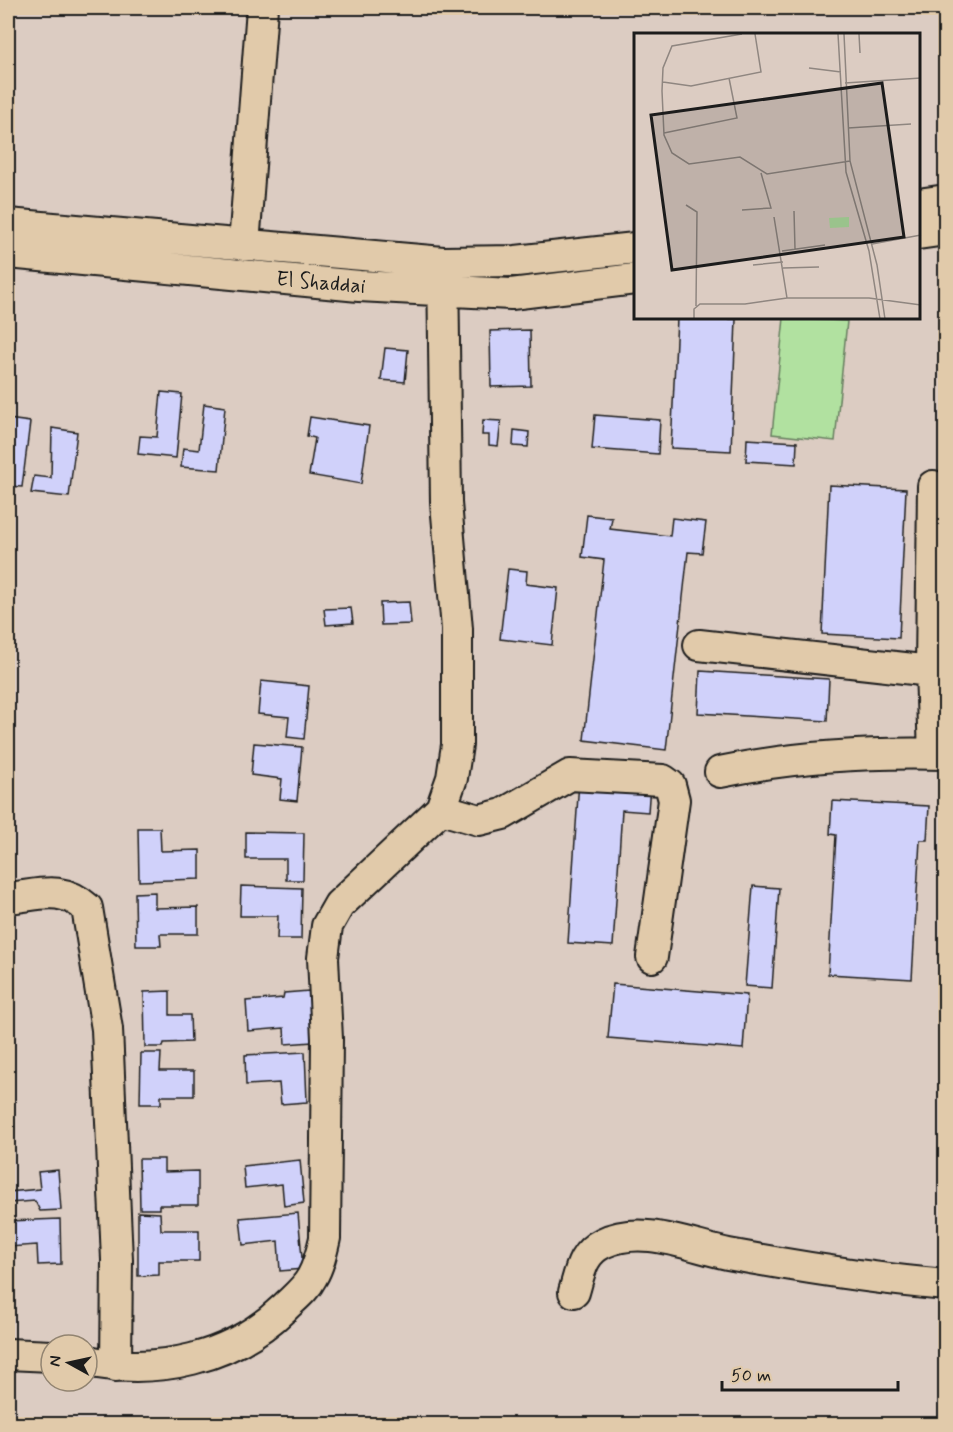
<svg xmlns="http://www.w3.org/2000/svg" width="953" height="1432" viewBox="0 0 953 1432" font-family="Mynerve,sans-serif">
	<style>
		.green { fill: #b1e1a0; stroke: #667e5e; stroke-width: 1.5 }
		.building { fill: #d0d1fa; stroke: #1c1c1c; stroke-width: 1.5 }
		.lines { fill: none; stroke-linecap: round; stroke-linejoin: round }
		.minor-casing { stroke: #1c1c1c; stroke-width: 34 }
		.minor { stroke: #e1caaa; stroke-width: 30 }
		.labels { text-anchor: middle; stroke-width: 6; stroke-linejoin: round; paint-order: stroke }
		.street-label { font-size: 21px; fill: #1c1c1c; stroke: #e1caaa }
		.inset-road { fill: none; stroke: #8f8680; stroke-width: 1.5 }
		.view { fill: #1c1c1c; fill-opacity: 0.15; stroke: #1c1c1c; stroke-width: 3 }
		.inset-edge { fill: none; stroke: #1c1c1c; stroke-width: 3 }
	</style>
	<rect width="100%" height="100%" fill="#dcccc2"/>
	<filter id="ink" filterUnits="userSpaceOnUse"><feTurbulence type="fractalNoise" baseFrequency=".0167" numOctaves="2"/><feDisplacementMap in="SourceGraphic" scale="12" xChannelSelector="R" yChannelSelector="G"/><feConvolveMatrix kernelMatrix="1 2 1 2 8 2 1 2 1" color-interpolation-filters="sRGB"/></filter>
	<g filter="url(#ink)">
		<path class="green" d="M784,318L847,321L835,441L772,434Z"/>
		<path class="building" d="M677,318L736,319L731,451L671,448Z
			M530,330L531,386L491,387L490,331Z
			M385,348L408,350L405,382L381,380Z
			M161,392L182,394L176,458L138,454L140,436L157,437Z
			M204,404L225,407L219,470L181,467L183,448L199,450Z
			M595,415L660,420L658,454L592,449Z
			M310,417L369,426L361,484L309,475L315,438L307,436Z
			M8,419L30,422L22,487L8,486Z
			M483,420L501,421L498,446L489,445V435H482Z
			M52,428L77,432L69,497L31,493L34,476L51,478Z
			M514,430L529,432L528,447L513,446Z
			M747,439L797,442L796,464L746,461Z
			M829,485L906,489L899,638L822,634Z
			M587,515L612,518L610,529L670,536L672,518L706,522L702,553L688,552L666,750L584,740L604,560L582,557Z
			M508,569L527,571L526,584L558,588L552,645L500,639Z
			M409,602L411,624L381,625L380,603Z
			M351,608L353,623L326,625L324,609Z
			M700,671L829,679L827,721L698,713Z
			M261,681L309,686L304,739L287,737L289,717L258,714Z
			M254,743L302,747L297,801L280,799L282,779L251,775Z
			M579,781L650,785L648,812L622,810L613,946L568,943Z
			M832,801L929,806L927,840H920L912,979L828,974L836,835L830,834Z
			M138,828H160L161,851L200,850V879L139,881Z
			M246,832L304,833L303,880H286V859H246Z
			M241,886L302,888L301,939H277L278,916H240Z
			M753,886L779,888L772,988L745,986Z
			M155,892V908L198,907V934H160L161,946H136L135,893Z
			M613,984L747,995L743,1049L608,1038Z
			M170,991V1015H190L191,1042L164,1043L163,1047H145L144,992Z
			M309,991L313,1042L285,1044L284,1028L248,1031L246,1001L283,998L284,993Z
			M305,1052L307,1102L281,1104L279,1083L246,1085L245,1055Z
			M141,1053H161L160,1071H194V1096H161V1104H140Z
			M139,1159H164V1172L198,1171V1205H159V1209H140Z
			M300,1160L304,1203L284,1206L282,1184L245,1188L243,1166Z
			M58,1170L61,1210L40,1211L35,1201L8,1203V1192L40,1189L38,1172Z
			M138,1212L160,1213L161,1230H199V1261H159V1275L138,1276Z
			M298,1213L303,1269L280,1271L278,1241L243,1245L240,1218Z
			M60,1219L61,1264L38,1265L37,1245L8,1247V1221Z"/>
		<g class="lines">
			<defs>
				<path id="minor" d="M918,204L946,200
					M8,224L443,262L516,261L635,248
					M918,234L946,230
					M244,245L262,8
					M8,253L359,286L511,294L635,279
					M933,486L931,671L934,754
					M699,645L931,671
					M720,772C795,756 869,752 946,754
					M441,809L479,820L503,814L570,775L663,780L670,785L674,800L652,957
					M8,898C40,895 61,885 87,908L107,1029L117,1260L116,1366
					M574,1292C580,1272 582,1253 603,1243C642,1224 689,1246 728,1254C799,1267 873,1279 946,1285
					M8,1354L51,1356
					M87,1361C158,1375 231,1359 284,1308C294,1298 306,1289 312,1277C319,1265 322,1251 325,1238L327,1039L323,958L327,926L339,905L441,809L452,778L457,745V629L446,503L443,262"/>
			</defs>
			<use href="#minor" class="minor-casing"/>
			<use href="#minor" class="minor"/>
		</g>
	</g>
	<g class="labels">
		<g class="street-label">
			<text transform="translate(321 282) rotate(5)" y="7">El Shaddai</text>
		</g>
	</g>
	<g transform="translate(634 33)">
		<rect width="286" height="286" fill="#dcccc2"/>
		<path d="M215,184V194L196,195L195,185Z" fill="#b1e1a0"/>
		<path class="inset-road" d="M108,1L38,13L29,35L28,58L30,102L38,120L55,131L106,124L133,141L216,128M204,1L212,139L235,218L246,286M210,1L216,128L243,232L251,286M225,1L226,20M175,35L207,39M29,49L57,53L127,39L121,1M211,50L287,45M214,95L277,91M30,100L103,85L95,45M52,172L63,179L62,273M108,177L137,175L127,140M160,178L161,216M140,184L153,265H235L287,272M238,211L287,202M148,218L191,212M119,232L149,229M149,235L185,234M60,286V276L66,271H111L153,265"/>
		<path class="view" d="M248,50L270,204L38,237L17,82Z"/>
		<rect width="286" height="286" class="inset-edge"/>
	</g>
	<rect width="953" height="1432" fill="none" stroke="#e1caaa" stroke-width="30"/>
	<rect x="15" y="15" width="923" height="1402" fill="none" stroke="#1c1c1c" stroke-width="2" filter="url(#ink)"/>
	<g transform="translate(69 1363) rotate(278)"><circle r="28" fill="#e1caaa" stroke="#928471" stroke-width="1.5"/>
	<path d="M0-4.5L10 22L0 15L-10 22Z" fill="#1c1c1c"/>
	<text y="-9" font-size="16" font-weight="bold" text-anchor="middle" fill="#1c1c1c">N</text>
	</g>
	<path d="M722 1381v9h176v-9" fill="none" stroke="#1c1c1c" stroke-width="3"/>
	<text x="731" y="1381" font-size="18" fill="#1c1c1c" stroke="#e1caaa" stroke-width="4.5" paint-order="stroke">50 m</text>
</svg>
